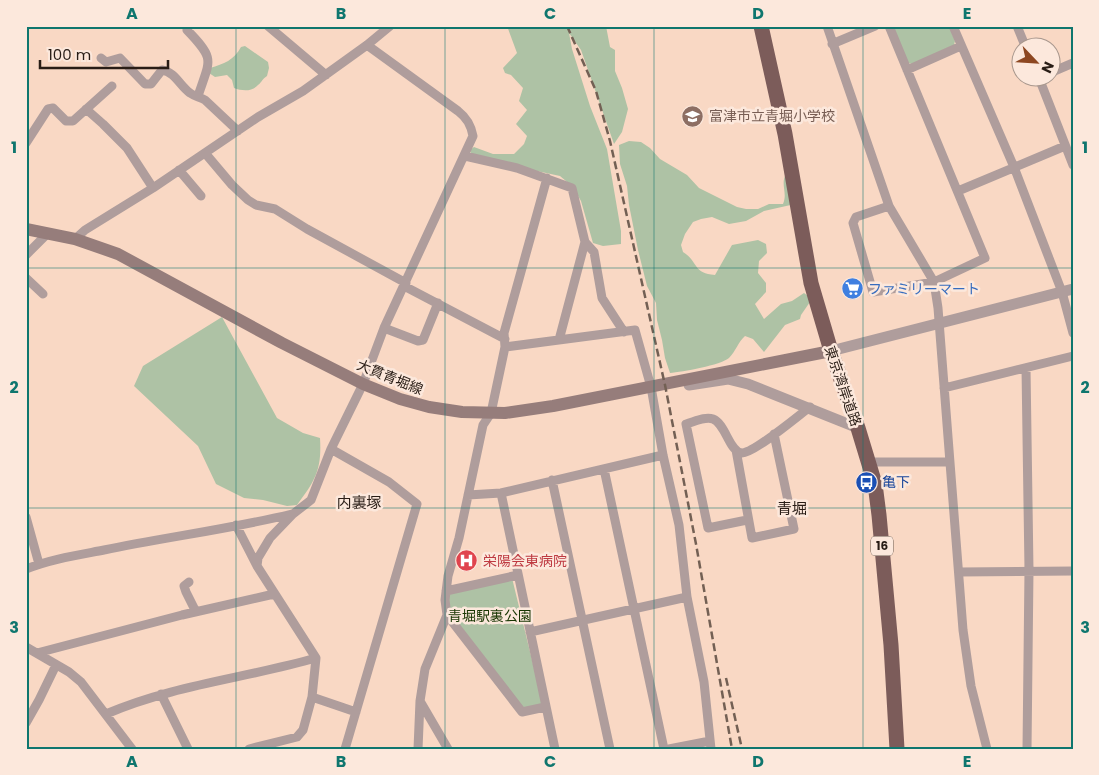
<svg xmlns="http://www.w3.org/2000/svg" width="1099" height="775" viewBox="0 0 1099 775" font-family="Poppins,'Noto Sans JP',sans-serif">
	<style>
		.green { fill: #aec2a5 }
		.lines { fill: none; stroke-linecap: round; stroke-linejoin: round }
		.minor { stroke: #af9d9c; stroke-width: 9 }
		.tertiary { stroke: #af9d9c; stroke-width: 11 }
		.secondary { stroke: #967d7b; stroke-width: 12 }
		.trunk { stroke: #7c5c5a; stroke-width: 15 }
		.rail { stroke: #736054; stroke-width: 2.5; stroke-dasharray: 8 4; stroke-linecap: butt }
		.grid { fill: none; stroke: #0f766e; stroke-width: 1; stroke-opacity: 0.55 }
		.labels { text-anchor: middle; stroke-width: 5; stroke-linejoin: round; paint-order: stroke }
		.shield { fill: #fce8dc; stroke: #685a51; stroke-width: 1 }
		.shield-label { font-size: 12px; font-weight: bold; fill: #291d16 }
		.education-label { font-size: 14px; fill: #785e54; stroke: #fce8dc; text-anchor: start }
		.shop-label { font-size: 14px; fill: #366cbe; stroke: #fce8dc; text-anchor: start }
		.street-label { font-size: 14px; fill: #291d16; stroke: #fce8dc }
		.transit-label { font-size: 14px; fill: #164399; stroke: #fce8dc; text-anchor: start }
		.health-label { font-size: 14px; fill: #be3a42; stroke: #fce8dc; text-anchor: start }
		.park-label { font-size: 14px; fill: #173501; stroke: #fce8dc }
		.neighbourhood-label { font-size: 15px; fill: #291d16; stroke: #fce8dc }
		.neatline { fill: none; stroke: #0f766e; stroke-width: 2 }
		.grid-label { font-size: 16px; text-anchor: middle; font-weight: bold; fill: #0f766e }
	</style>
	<rect width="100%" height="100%" fill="#f9d8c4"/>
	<path class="green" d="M507,26H606L610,47L615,50V71L622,88L628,109L622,132L614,144L581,50L569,33L572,49L590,106L607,149L621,231V244L603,246L593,243L581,201L573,187L560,176L472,157L470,150L474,147L493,154H514L524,144L527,136L516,124L527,110L519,101L523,88L511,75L505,73L503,68L517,53Z
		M893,26H949L955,41L954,45L912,64L908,63Z
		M245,46L268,62L269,68L267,76C262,79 262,82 258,85C252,92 242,91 234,88L232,80L227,75L215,77L209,73L210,68C224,64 234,60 241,47Z
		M629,141L641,142L650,148L660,159L687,175L699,188L737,207L746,209H758L769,204H783C788,193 780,184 786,174L795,204L764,211L746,221L729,224L712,217L701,219L693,222L685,234L681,245L683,252C699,262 692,273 715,275L732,245L758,240L766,244L767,253L759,261L758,273L766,283V292L755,304L764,319L781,304L792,301L804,293L812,299L801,315L800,319L785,325L764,352L753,339L745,336C738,342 736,351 729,358C721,365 682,372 670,373L665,358L662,340L657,320L656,303L647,286L638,250L629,205L627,186L620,164L619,145Z
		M222,317L277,418L303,433L320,438C322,470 315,481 297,505L287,506L263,500L244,498L216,484L198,446L134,386L143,366Z
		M512,578L543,705L523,709L449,613V594Z"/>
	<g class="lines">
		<path class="minor" d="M189,26L187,30C216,60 210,59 198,96
			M268,26L326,75
			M827,26L889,206L934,282L938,308L963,630L971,686L987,749
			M889,26L985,258L934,282L873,292L853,223L856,217L889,206
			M953,26L1014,167L1062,292L1073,333
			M1017,26L1026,48
			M832,44L875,26
			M101,58L106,62L120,58L145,84H151L162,70C175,72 180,86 190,93C194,96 200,97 205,100L238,131
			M907,70L961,46
			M1052,72L1073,63
			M1039,78L1073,165
			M86,109L103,124L127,148L153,188
			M26,143L48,109L53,108L66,121H73L112,86
			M205,153L232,185L248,200L256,205L275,209L307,229L406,283
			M465,156L517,168L572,188L585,242L559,340
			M179,170L201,196
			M958,191L1065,146
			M75,239L85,230L153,188L258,117L303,91L367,45L390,26
			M585,242L594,252L602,298L624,332
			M26,255L47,234
			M26,278L43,294
			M404,286L505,339
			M384,328L418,341L423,340L438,303
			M505,347L635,330L651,387L663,455L679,525L687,597L704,682L711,749
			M1026,368L1029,570L1027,749
			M944,388L1073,356
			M331,449L389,482L417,504L345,749
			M736,450L752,538L794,529L774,434
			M869,462H949
			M604,469L664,749
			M552,480L610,749
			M501,493L555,749
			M468,495L501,493L663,455
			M26,517L39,564
			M747,520L708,528L686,424C694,422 705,416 713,419C726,424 729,452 742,453C754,453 798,416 810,407
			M236,525L257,566L316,658L312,697L303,730L297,737L249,749
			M257,566L258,558L270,538L293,514L311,500L331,449L363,384L384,328L473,136C471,125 467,118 458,111L367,45
			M26,569C51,559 78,555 104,550C167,537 230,529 292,514
			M959,572L1073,571
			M189,582L184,586L186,592L196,612
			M446,591L518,575
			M447,615L522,712L545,707
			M530,632L687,597
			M26,647L69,672L81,682L132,749
			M37,653L182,615L274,594
			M161,694L188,749
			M312,697L356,712
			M420,701L448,749
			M106,714C173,685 246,678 316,658
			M26,723L39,700L56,665
			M418,749L420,701L425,669L447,615L445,600L448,576L459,538L483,425L491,413L505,347L504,333L547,178
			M669,749L710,741"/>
		<path class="tertiary" d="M831,351L1073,289
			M689,385L728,379L748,384L858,428"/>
		<path class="secondary" d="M26,229L75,239L118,254L282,343L363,384L400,399L429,407L462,412L505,413L553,406L831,351"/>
		<path class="trunk" d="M761,26L785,134L811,283L831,351L858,428L875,484L879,515L891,645L897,749"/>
		<path class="rail" d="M567,26L596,91L610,141L665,385L696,544L732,749
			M726,678L742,749"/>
	</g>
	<path class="grid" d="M236,26V749M445,26V749M654,26V749M863,26V749M26,268H1073M26,508H1073"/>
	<defs>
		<symbol id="school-disc" viewBox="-11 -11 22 22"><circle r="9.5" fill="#8d6e63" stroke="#fce8dc"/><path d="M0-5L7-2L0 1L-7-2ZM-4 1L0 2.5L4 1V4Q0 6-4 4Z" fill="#fff"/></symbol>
		<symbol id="supermarket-disc" viewBox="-11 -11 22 22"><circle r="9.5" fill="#3f7fe0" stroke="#fce8dc"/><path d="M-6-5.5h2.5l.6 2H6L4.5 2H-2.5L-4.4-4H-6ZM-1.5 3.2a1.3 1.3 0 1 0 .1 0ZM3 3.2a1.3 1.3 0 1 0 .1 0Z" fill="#fff"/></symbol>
		<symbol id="bus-disc" viewBox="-11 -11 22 22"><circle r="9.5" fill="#1a4fb4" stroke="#fce8dc"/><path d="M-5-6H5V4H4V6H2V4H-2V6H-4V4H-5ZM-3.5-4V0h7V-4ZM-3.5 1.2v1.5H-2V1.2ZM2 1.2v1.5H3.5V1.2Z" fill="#fff"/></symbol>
		<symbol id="hospital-disc" viewBox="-11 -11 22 22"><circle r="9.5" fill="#e0444e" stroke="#fce8dc"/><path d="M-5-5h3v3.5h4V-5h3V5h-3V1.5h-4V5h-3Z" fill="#fff"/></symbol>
	</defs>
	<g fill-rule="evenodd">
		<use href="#school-disc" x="680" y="104" width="25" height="25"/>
		<use href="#supermarket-disc" x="840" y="276" width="25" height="25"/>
		<use href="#bus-disc" x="854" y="470" width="25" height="25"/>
		<use href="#hospital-disc" x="454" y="548" width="25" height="25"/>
	</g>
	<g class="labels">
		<rect class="shield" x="871" y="536.5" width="22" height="19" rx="4"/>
		<g class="shield-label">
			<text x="882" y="550">16</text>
		</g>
		<g class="education-label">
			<text x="709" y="121">富津市立青堀小学校</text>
		</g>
		<g class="shop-label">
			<text x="868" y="294">ファミリーマート</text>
		</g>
		<g class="street-label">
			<text transform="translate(390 377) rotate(22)" y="5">大貫青堀線</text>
			<text transform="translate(843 386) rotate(71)" y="5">東京湾岸道路</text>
		</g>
		<g class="transit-label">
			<text x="882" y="487">亀下</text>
		</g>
		<g class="health-label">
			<text x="483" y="566">栄陽会東病院</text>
		</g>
		<g class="park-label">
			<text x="490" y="621">青堀駅裏公園</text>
		</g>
		<g class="neighbourhood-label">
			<text x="359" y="508">内裏塚</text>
			<text x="792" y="514">青堀</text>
		</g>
	</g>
	<rect width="1099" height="775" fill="none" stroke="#fce8dc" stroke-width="55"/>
	<g transform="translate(1036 62) rotate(115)"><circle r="24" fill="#fce8dc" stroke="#a8978d"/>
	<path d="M0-4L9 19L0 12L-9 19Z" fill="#8d4721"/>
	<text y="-8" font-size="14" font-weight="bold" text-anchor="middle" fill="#291d16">N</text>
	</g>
	<path d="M40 60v8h128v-8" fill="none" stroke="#291d16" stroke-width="2.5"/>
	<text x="48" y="60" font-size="15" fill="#291d16" stroke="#fce8dc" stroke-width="4" paint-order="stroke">100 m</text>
	<rect x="28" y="28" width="1044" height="720" class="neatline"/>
	<g class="grid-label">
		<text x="132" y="19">A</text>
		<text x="341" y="19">B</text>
		<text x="550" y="19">C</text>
		<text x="758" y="19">D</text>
		<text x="967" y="19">E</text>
		<text x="14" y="153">1</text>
		<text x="1085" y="153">1</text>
		<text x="14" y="393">2</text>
		<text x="1085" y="393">2</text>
		<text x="14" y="633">3</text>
		<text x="1085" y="633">3</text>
		<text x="132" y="767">A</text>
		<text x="341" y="767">B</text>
		<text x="550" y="767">C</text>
		<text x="758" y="767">D</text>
		<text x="967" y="767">E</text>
	</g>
</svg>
